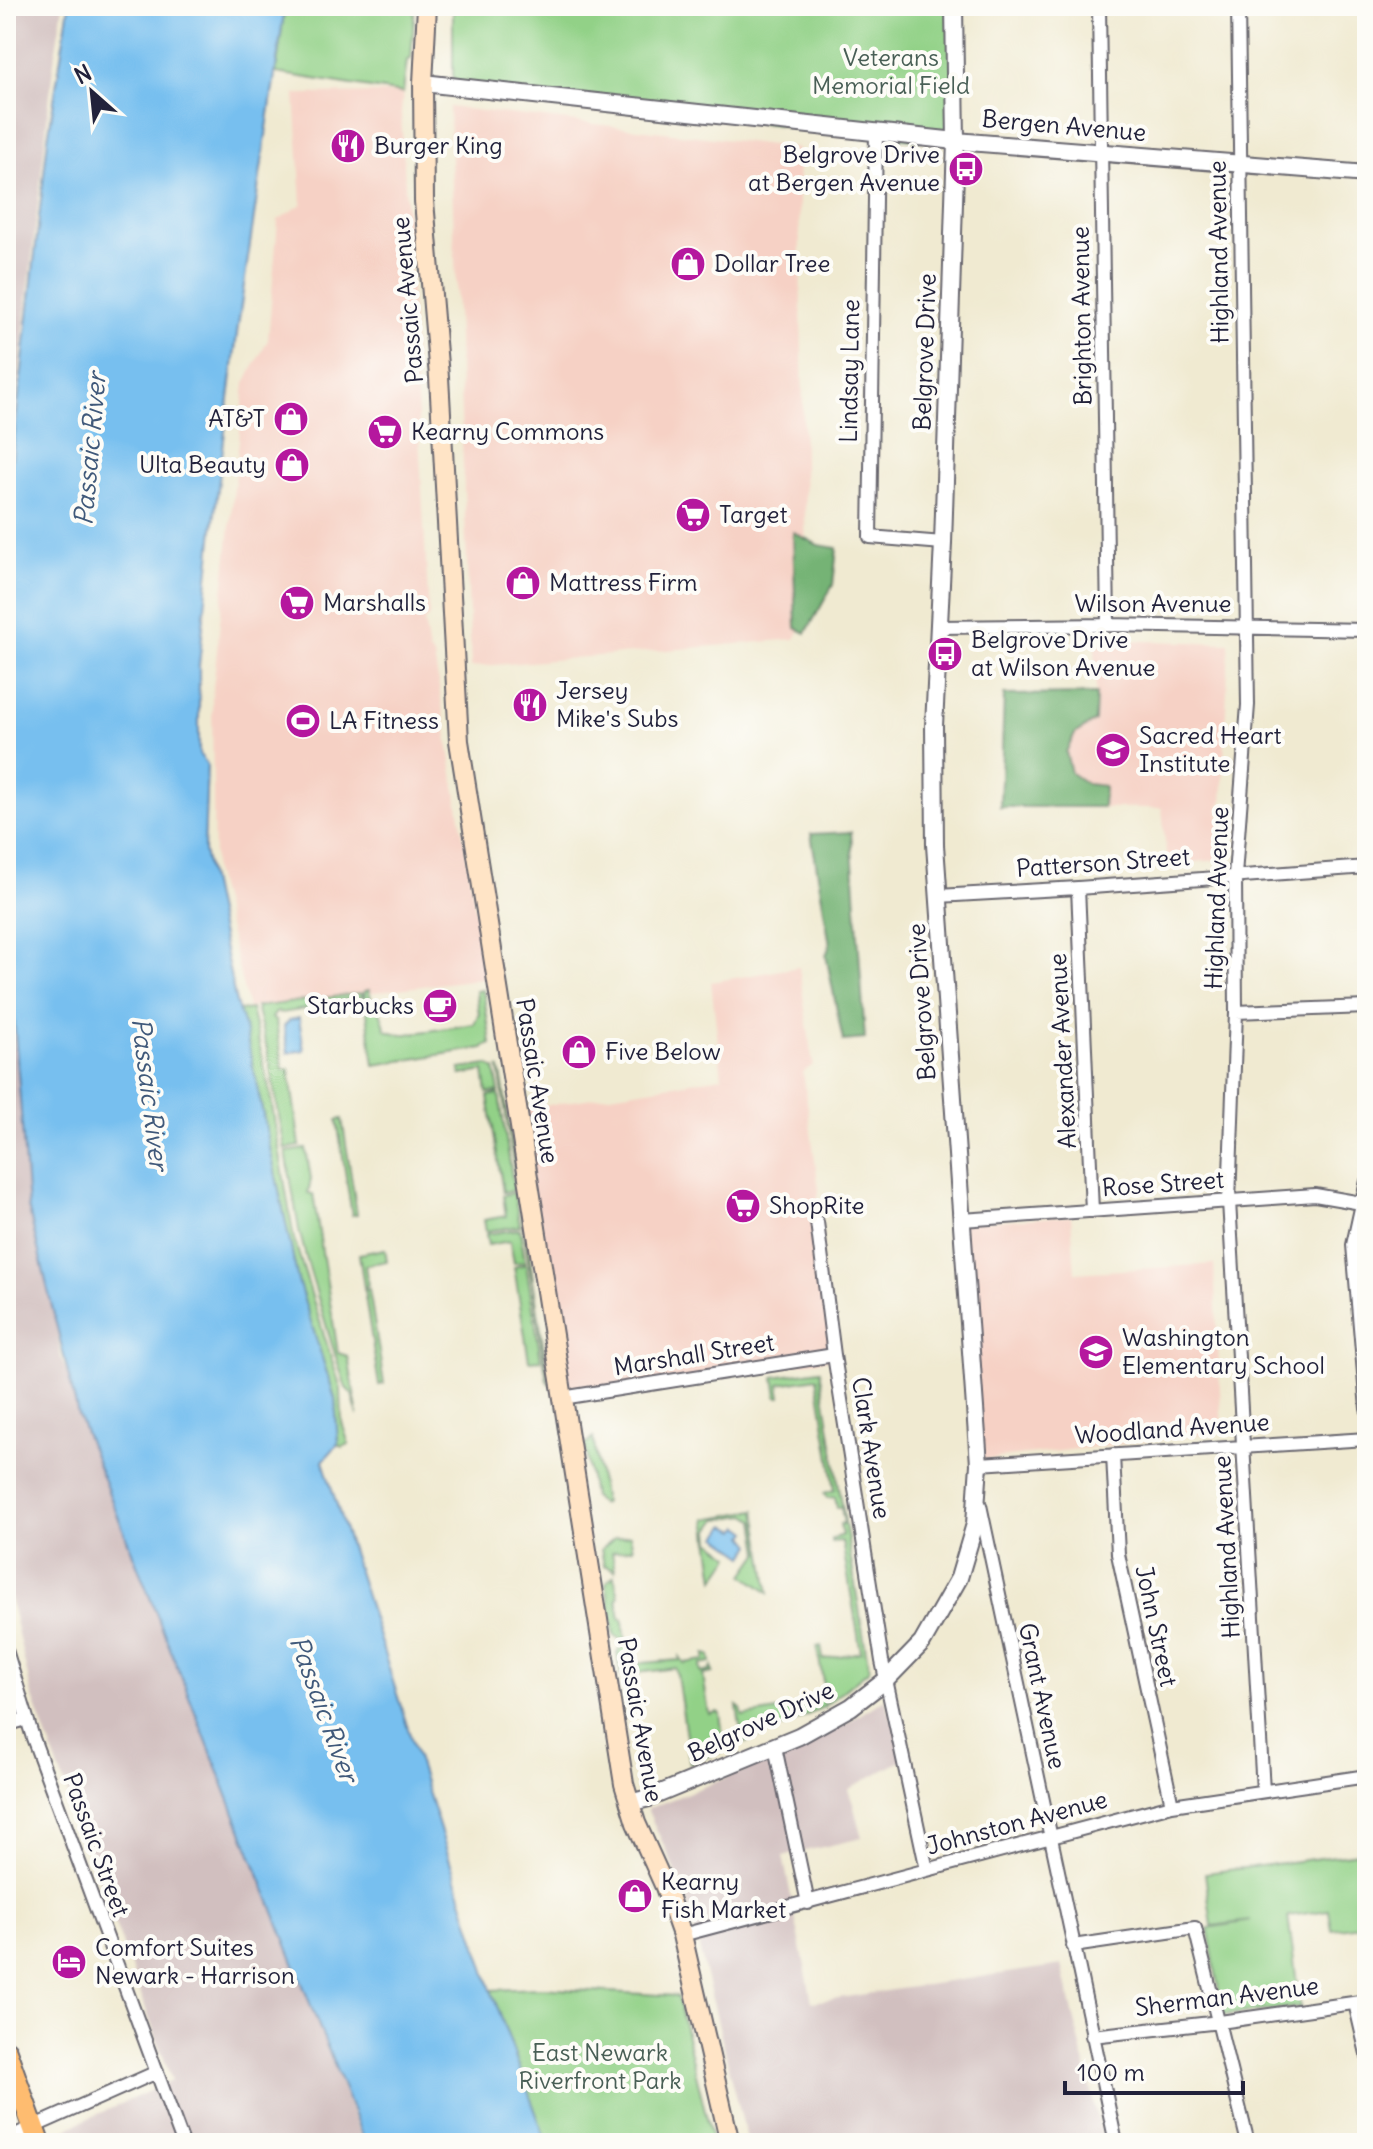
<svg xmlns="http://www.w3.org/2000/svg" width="1373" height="2149" viewBox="0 0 1373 2149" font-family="Delius,sans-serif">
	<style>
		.built { fill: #f6d1c5 }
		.industrial { fill: #d1bfbf }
		.green { fill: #92d187; stroke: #5a7a61; stroke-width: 2 }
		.forest { fill: #75b374; stroke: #4c6a58; stroke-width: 2 }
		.water { fill: #77bfef; stroke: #4c7095; stroke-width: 2 }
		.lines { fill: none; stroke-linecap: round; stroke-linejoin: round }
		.minor-casing { stroke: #6a6870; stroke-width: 16 }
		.tertiary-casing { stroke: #6a6870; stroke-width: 20 }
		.secondary-casing { stroke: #6a6870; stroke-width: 22 }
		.primary-casing { stroke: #6a6870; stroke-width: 24 }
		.minor { stroke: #fff; stroke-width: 12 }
		.tertiary { stroke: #fff; stroke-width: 16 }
		.secondary { stroke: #ffe4c6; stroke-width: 18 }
		.primary { stroke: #febc70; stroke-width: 20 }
		.labels { text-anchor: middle; stroke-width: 8; stroke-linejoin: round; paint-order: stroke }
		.park-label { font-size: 24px; fill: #495f56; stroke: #fdfcf7 }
		.street-label { font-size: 24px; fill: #22223b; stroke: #fdfcf7 }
		.poi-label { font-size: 24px; fill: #22223b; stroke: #fdfcf7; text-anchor: start }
		.water-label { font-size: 26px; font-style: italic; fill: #40597a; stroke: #fdfcf7 }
	</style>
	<rect width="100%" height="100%" fill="#fdfcf7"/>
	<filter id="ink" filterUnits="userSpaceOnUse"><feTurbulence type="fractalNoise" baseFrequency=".0125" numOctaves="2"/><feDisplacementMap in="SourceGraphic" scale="16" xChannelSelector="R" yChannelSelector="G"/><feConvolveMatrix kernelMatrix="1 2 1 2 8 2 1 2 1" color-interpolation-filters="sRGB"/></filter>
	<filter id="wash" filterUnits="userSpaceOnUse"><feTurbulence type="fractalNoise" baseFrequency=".006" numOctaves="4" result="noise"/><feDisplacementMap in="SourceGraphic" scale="32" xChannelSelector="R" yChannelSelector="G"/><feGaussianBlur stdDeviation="1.8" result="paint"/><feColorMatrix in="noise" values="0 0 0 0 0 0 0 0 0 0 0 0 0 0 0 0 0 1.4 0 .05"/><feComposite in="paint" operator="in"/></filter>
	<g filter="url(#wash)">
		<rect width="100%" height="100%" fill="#f0ead1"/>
		<path class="built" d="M403,93L401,113L429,616L424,621L429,651L434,656L486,978L248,1008L214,870L212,698L245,383L268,340L278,220L302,204L295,94Z
			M449,107L798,148L807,618L795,639L471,667Z
			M1095,640L1229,643L1222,805H1219L1221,860L1167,864L1162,808L1000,807L1004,695L1096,694Z
			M799,967L813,1065L803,1072L819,1190L814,1222L837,1358L564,1401L518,1110L722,1077L711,982Z
			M1071,1216L1075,1273L1214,1264L1222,1432L983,1460L962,1223Z"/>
		<path class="industrial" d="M6,6H63L53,67L6,489Z
			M6,971L23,1122L61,1358L363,2143H70L65,2129L172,2081L32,1695L6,1581Z
			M885,1699L906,1758L849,1789L862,1838L783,1856L812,2002L1062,1965L1103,2143H748L685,1891L647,1809L769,1761L839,1728Z"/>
		<path class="green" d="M285,6H415L411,59L407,60L403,93L276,73Z
			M453,6H955L958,145L453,88Z
			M369,990L372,1002L378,1005L386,1030L401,1035L474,1024L479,1014L476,991L483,990L491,1044L483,1048L374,1065L364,991Z
			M362,993L363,997L319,1004V1007L281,1013L277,1011L272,1018L276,1022L283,1069H289L300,1146L285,1149L267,1049L256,1007Z
			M251,1009L269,1087L294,1239L341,1389L342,1423L349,1444L342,1447L338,1444L335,1399L298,1281L245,1029L238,1011Z
			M488,1065L495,1069L499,1092L487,1093L484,1071L461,1075L460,1069Z
			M499,1067L501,1073L549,1383L547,1381Z
			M499,1094L514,1190L503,1192L488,1096Z
			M342,1119L357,1214L352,1215L337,1120Z
			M306,1149L311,1179L308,1193L313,1194L338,1353L348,1356L358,1416L352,1394L346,1388L332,1345L307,1261L299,1230L286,1152Z
			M514,1193L520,1226L486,1231L484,1220L506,1216L503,1195Z
			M520,1229L525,1262L514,1263L510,1241L488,1245L486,1234Z
			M385,1249L387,1261L365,1265L368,1286L364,1287L359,1254Z
			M526,1264L541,1360L529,1361L514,1267Z
			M369,1289L384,1384L379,1385L364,1290Z
			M820,1370L869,1670L827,1704L817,1647L821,1646L823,1659L861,1652L842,1541L832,1542V1539L842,1535L840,1524L844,1523L841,1507L837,1508L835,1497L827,1498L824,1493L835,1490L817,1378L779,1384L781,1397H777L774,1377Z
			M593,1437L604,1503L602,1504L593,1497L585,1445Z
			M756,1510L769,1593L744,1575L760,1552L755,1520L747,1515L718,1519L710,1530L711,1541L731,1556L715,1579L706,1519Z
			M630,1535L633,1548L612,1552L615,1570L604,1565L601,1549L615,1538Z
			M614,1575L619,1597L617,1598L620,1618L623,1619L626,1642L614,1635L606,1583Z
			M624,1645H627L630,1664L680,1660V1657L684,1663L705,1660V1654L710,1655L711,1663L700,1665L701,1673L710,1671L712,1667L713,1673L703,1675L709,1714L718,1712L720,1714L725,1750L690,1763L676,1668L621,1675L617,1653Z
			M821,1694L825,1706L790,1724L746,1742L742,1738L737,1706L741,1709L743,1716L752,1715L810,1706L809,1696Z
			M1367,1852V1925L1332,1930L1329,1910L1288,1916L1300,2007L1223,2015L1208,1928L1250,1921L1212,1926L1205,1873Z
			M540,1988L677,1996L713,2143H547L491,1990Z"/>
		<path class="forest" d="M793,532L818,545L837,548L833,585L806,633L796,628Z
			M1096,694L1095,721L1075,734L1066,752L1071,773L1087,784L1104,786L1103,807H1000L1004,695Z
			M851,832L865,1039L843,1041L826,955L830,945L811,834Z"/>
		<path class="water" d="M69,6H285L238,326L213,529L199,665V754L207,764L204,851L236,1003L245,1029L298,1281L335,1399L338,1444L323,1461L491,1990L547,2143H365L78,1415L28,1207L6,912V511L48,138Z
			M299,1018L304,1050L288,1053L284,1026L290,1020Z
			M726,1525L737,1530L740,1526L748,1532L745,1536L752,1545L745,1556L718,1537Z"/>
	</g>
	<g filter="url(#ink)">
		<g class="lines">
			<defs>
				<path id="minor" d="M1099,6L1108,625
					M1238,6L1248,705L1235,875L1236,1012L1229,1201L1263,1791
					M876,132L870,537L943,543
					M939,627L1108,625L1367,630
					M1078,888L1092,1211
					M938,896L1078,888L1367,867
					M1236,1012L1367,1007
					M1367,1181L1353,1245L1367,1409
					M962,1220L1315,1195L1367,1204
					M817,1222L834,1355L882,1661L927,1870
					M562,1398L834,1355
					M1113,1455L1118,1554L1172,1805
					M979,1464L1367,1439
					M980,1505L1116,2143
					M6,1650L33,1738L183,2143
					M6,1725L26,1719
					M775,1747L808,1903
					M682,1935L1172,1805L1367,1776
					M1073,1946L1195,1928L1248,2143
					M1355,2003L1367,2054
					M1092,2036L1220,2022L1367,2001
					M6,2139L157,2072"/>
				<path id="tertiary" d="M423,83L956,141L1367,174
					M629,1803L649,1798L799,1736L851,1707L886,1680L922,1643L959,1578L975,1524L979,1464L935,845L934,726L943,543L956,141L954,6"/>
				<path id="secondary" d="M427,6L423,83L424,201L439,377L459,741L624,1784L636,1823L665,1887L682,1935L730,2143"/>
				<path id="primary" d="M6,2051L39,2143"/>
			</defs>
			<use href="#minor" class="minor-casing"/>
			<use href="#tertiary" class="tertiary-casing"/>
			<use href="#secondary" class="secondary-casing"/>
			<use href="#primary" class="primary-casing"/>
			<use href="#minor" class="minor"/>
			<use href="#tertiary" class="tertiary"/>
			<use href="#secondary" class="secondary"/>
			<use href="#primary" class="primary"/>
		</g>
	</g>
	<defs>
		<symbol id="restaurant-disc" viewBox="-11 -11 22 22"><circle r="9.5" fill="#b5179e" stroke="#fdfcf7"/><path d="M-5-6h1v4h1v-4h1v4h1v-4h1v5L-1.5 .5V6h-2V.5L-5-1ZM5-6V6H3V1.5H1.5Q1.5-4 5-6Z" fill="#fff"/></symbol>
		<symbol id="bus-disc" viewBox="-11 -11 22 22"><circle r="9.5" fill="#b5179e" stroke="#fdfcf7"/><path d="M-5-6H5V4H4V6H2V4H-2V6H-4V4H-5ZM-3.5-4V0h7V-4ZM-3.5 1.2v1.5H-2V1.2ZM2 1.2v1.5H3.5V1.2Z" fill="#fff"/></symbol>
		<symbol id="shop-disc" viewBox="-11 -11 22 22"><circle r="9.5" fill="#b5179e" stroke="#fdfcf7"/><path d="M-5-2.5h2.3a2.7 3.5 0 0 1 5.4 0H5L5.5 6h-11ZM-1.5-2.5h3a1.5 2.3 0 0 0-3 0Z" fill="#fff"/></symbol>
		<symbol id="supermarket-disc" viewBox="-11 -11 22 22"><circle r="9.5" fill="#b5179e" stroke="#fdfcf7"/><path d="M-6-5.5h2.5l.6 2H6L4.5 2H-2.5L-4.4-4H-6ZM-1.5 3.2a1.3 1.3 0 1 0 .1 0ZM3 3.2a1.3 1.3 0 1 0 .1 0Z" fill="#fff"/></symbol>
		<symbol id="stadium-disc" viewBox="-11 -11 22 22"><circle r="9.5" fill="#b5179e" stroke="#fdfcf7"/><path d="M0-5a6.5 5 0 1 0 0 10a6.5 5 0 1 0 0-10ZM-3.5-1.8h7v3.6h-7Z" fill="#fff"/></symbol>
		<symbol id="school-disc" viewBox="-11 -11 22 22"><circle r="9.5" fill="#b5179e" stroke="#fdfcf7"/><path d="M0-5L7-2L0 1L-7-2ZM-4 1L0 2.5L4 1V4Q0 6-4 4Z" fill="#fff"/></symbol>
		<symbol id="cafe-disc" viewBox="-11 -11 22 22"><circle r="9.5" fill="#b5179e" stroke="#fdfcf7"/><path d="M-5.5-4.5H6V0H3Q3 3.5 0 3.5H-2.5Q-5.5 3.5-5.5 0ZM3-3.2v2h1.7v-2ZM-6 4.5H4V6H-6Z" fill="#fff"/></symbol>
		<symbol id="hotel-disc" viewBox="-11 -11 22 22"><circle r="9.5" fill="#b5179e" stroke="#fdfcf7"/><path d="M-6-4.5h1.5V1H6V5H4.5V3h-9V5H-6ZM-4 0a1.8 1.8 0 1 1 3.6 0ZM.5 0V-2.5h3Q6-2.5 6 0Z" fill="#fff"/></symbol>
	</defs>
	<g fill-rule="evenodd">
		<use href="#restaurant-disc" x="328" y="126" width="40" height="40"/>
		<use href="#bus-disc" x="946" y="149" width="40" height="40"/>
		<use href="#shop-disc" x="668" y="244" width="40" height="40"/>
		<use href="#shop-disc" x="271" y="399" width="40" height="40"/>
		<use href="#supermarket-disc" x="365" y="412" width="40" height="40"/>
		<use href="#shop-disc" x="272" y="445" width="40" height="40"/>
		<use href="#supermarket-disc" x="673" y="495" width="40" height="40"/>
		<use href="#shop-disc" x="503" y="563" width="40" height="40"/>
		<use href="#supermarket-disc" x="277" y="583" width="40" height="40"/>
		<use href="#bus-disc" x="925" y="634" width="40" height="40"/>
		<use href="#restaurant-disc" x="510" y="685" width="40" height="40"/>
		<use href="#stadium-disc" x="283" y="701" width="40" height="40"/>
		<use href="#school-disc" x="1093" y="730" width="40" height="40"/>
		<use href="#cafe-disc" x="420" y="986" width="40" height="40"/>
		<use href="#shop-disc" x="559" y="1032" width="40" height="40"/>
		<use href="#supermarket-disc" x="723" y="1186" width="40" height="40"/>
		<use href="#school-disc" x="1076" y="1332" width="40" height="40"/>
		<use href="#shop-disc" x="615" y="1876" width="40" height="40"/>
		<use href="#hotel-disc" x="49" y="1942" width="40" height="40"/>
	</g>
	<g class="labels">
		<g class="park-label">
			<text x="891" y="66">Veterans<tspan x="891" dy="28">Memorial Field</tspan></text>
			<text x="600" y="2061">East Newark<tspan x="600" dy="28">Riverfront Park</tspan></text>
		</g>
		<g class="street-label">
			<text transform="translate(1064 126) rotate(5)" y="8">Bergen Avenue</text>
			<text transform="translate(1219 252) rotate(-91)" y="8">Highland Avenue</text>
			<text transform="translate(408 300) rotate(-95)" y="8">Passaic Avenue</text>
			<text transform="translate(1082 316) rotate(-91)" y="8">Brighton Avenue</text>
			<text transform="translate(925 352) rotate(-88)" y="8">Belgrove Drive</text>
			<text transform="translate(850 371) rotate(-89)" y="8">Lindsay Lane</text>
			<text x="1153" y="612">Wilson Avenue</text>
			<text transform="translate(1103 863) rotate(-4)" y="8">Patterson Street</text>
			<text transform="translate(1217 898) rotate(-88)" y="8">Highland Avenue</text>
			<text transform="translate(922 1002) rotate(-94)" y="8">Belgrove Drive</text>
			<text transform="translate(1063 1051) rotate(-93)" y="8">Alexander Avenue</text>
			<text transform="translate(537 1081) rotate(81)" y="8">Passaic Avenue</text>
			<text transform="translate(1163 1184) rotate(-4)" y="8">Rose Street</text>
			<text transform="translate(694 1355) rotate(-9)" y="8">Marshall Street</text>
			<text transform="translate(1172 1429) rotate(-4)" y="8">Woodland Avenue</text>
			<text transform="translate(871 1448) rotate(81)" y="8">Clark Avenue</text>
			<text transform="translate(1227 1547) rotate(-93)" y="8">Highland Avenue</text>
			<text transform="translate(1156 1626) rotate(78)" y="8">John Street</text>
			<text transform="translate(1042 1696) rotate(78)" y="8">Grant Avenue</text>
			<text transform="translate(640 1720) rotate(80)" y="8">Passaic Avenue</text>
			<text transform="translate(761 1722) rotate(-25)" y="8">Belgrove Drive</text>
			<text transform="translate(1017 1823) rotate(-15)" y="8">Johnston Avenue</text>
			<text transform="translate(96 1845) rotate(70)" y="8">Passaic Street</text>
			<text transform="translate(1227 1997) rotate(-7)" y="8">Sherman Avenue</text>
		</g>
		<g class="poi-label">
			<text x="374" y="154">Burger King</text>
			<text x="940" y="163" text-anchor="end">Belgrove Drive<tspan x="940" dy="28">at Bergen Avenue</tspan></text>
			<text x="714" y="272">Dollar Tree</text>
			<text x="265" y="427" text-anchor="end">AT&amp;T</text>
			<text x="411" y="440">Kearny Commons</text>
			<text x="266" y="473" text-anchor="end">Ulta Beauty</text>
			<text x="719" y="523">Target</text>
			<text x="549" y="591">Mattress Firm</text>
			<text x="323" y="611">Marshalls</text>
			<text x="971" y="648">Belgrove Drive<tspan x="971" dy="28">at Wilson Avenue</tspan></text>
			<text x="556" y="699">Jersey<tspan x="556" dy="28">Mike's Subs</tspan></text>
			<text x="329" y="729">LA Fitness</text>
			<text x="1139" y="744">Sacred Heart<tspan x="1139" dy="28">Institute</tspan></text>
			<text x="414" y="1014" text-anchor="end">Starbucks</text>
			<text x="605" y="1060">Five Below</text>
			<text x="769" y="1214">ShopRite</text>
			<text x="1122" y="1346">Washington<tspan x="1122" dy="28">Elementary School</tspan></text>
			<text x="661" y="1890">Kearny<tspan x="661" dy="28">Fish Market</tspan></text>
			<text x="95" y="1956">Comfort Suites<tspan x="95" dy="28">Newark - Harrison</tspan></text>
		</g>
		<g class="water-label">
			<text transform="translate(90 449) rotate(-85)" y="9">Passaic River</text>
			<text transform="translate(150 1094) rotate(83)" y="9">Passaic River</text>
			<text transform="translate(324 1709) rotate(70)" y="9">Passaic River</text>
		</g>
	</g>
	<rect width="1373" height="2149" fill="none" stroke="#fdfcf7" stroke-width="32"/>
	<g transform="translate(92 92) rotate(333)" stroke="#fdfcf7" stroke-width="6" paint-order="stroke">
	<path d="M0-6L14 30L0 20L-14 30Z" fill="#22223b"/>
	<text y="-12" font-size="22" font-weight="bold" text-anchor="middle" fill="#22223b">N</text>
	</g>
	<path d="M1065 2081v12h178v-12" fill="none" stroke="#22223b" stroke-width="4"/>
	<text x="1077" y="2081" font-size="24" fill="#22223b" stroke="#fdfcf7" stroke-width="6" paint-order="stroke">100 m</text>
</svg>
